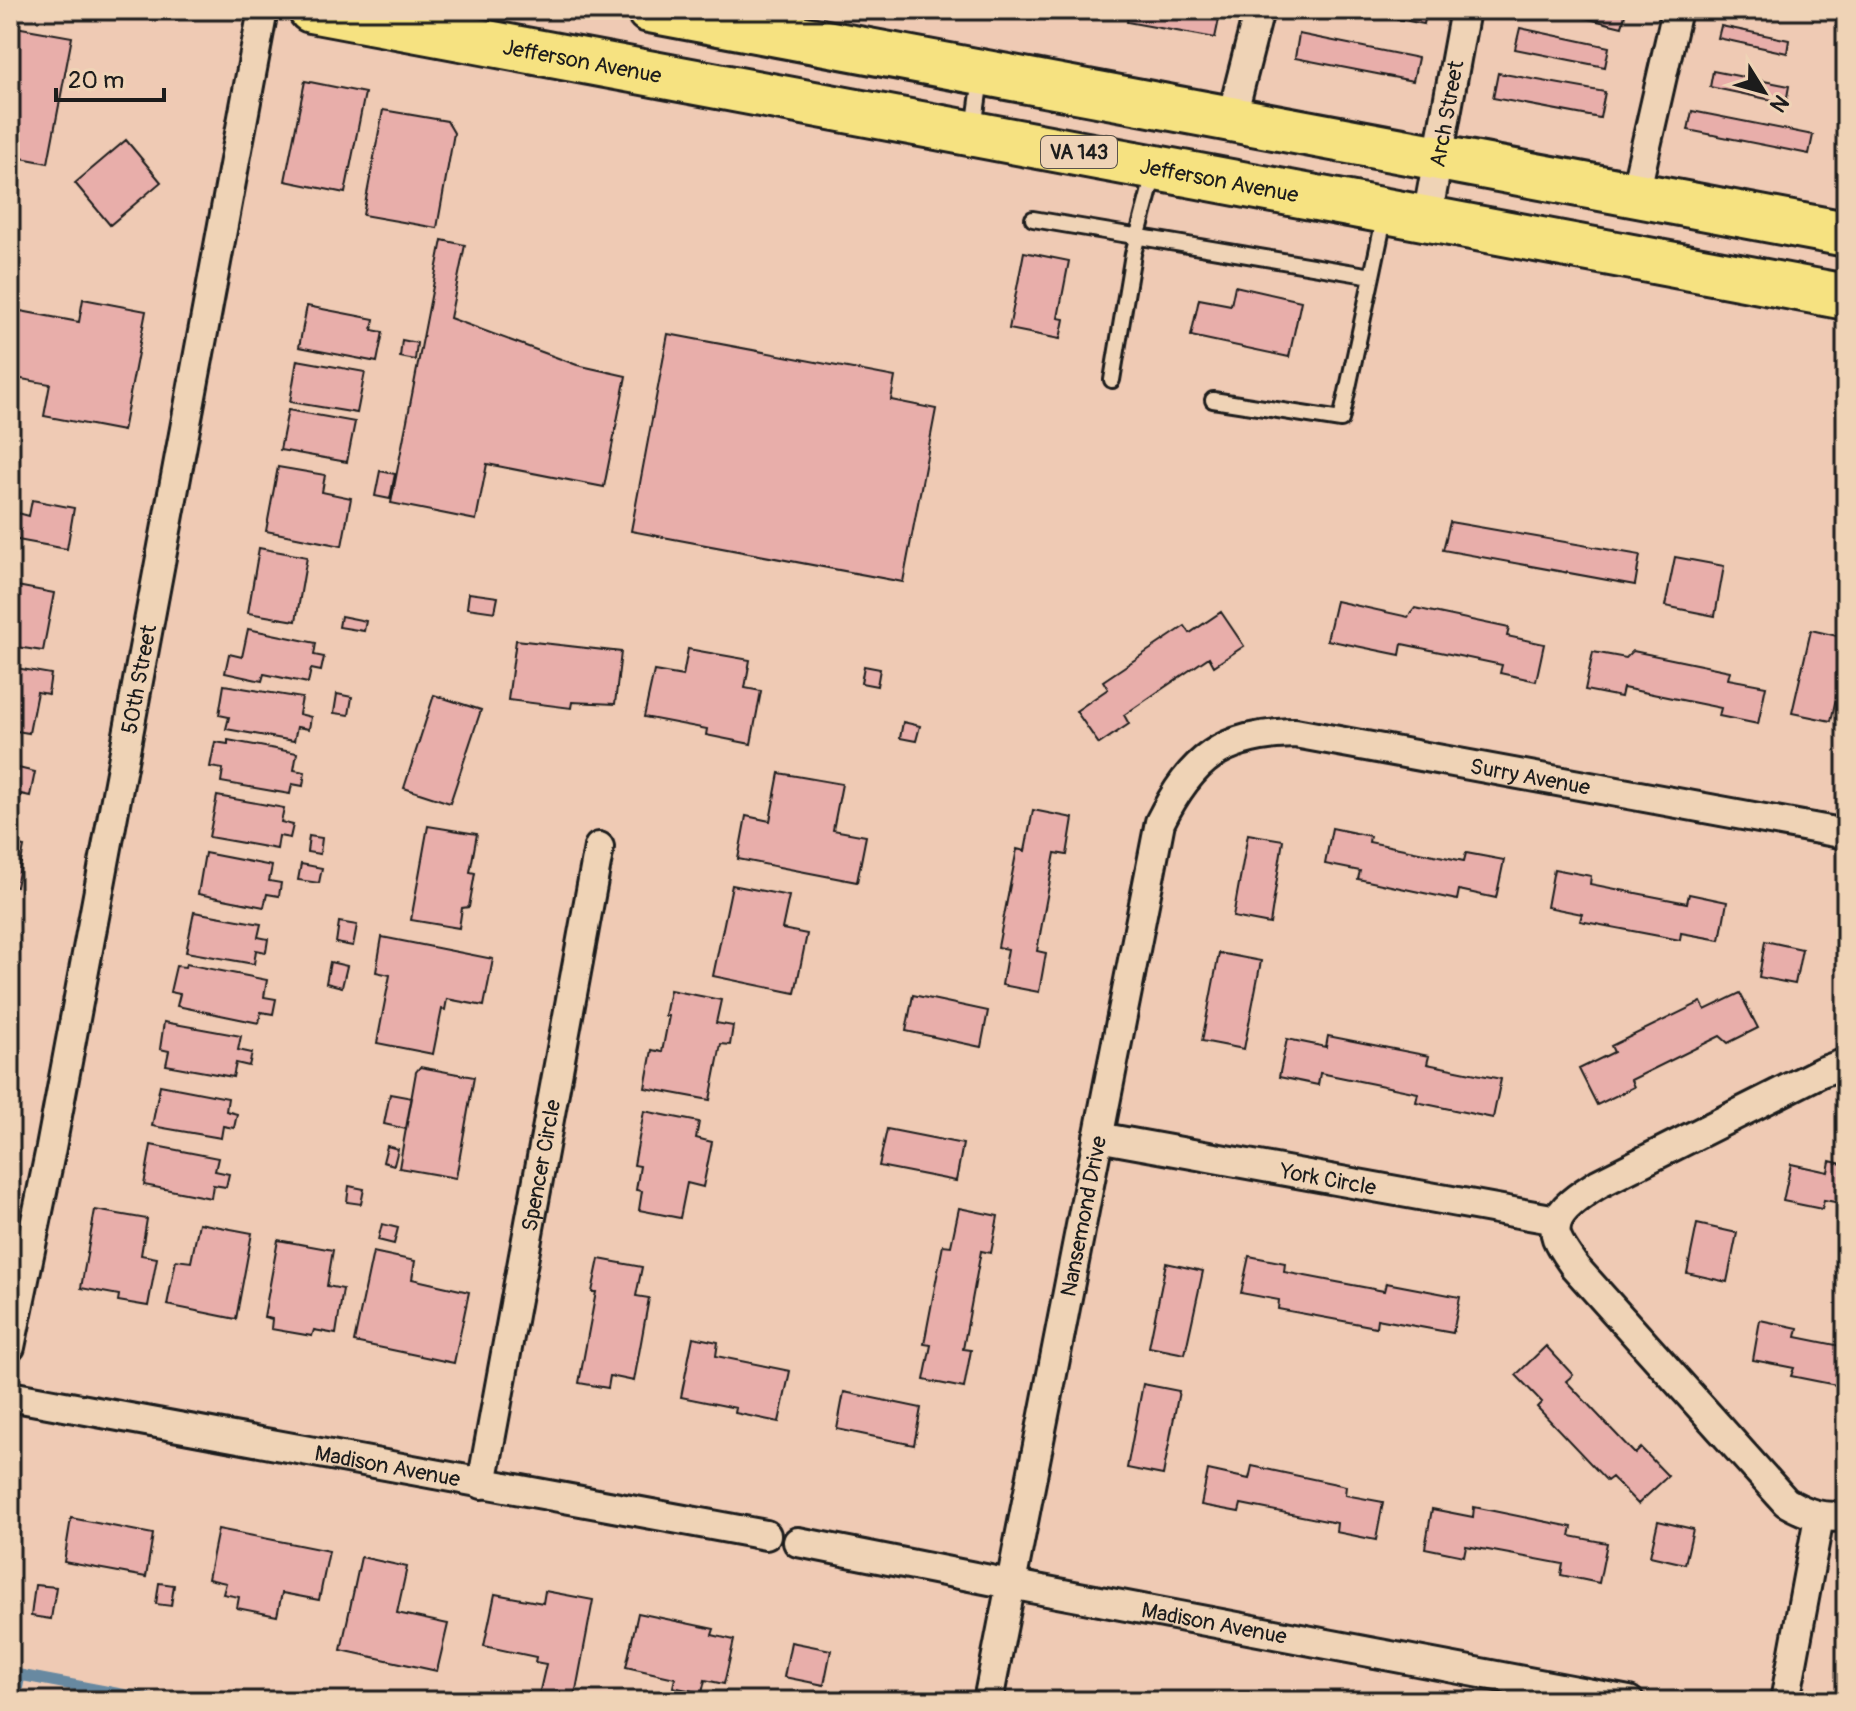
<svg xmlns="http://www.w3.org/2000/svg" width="1856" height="1711" viewBox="0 0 1856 1711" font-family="Pangolin,sans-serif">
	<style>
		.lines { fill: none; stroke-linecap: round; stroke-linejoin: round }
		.stream { stroke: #6789a1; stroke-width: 11 }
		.building { fill: #e8aeaa; stroke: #1c1c1c; stroke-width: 2 }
		.service-casing { stroke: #1c1c1c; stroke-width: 20 }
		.minor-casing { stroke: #1c1c1c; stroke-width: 34 }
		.primary-casing { stroke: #1c1c1c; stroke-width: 50 }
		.service { stroke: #efd3b6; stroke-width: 14 }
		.minor { stroke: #efd3b6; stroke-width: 28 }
		.primary { stroke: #f6e281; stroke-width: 44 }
		.labels { text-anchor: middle; stroke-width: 7; stroke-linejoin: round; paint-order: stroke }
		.shield { fill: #efd3b6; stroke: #5b534a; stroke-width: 2 }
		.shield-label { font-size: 20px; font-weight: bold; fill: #1c1c1c }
		.street-label { font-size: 22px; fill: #1c1c1c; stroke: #efd3b6 }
	</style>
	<rect width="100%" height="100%" fill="#efcab4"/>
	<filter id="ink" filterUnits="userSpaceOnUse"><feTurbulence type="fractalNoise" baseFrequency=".0125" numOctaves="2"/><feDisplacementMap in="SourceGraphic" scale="16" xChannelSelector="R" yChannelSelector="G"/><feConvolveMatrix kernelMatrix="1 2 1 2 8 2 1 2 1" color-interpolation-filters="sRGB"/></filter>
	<g filter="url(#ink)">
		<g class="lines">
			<path class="stream" d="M15,1701L20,1675L158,1701"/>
		</g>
		<path class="building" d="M1129,10H1171L1219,19L1215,38L1127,22Z
			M1352,10H1427L1424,24Z
			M1552,10H1626L1622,27Z
			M10,26L72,37L48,163L10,156Z
			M1721,26L1789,40L1787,53L1718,38Z
			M1520,28L1609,47L1605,67L1515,49Z
			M1299,34L1418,58L1413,81L1295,58Z
			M1713,71L1789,86L1786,103L1710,87Z
			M1498,73L1605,92L1600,118L1493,98Z
			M305,81L365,93L345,193L285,181Z
			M383,110L447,121L454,133L437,228L363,215Z
			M1692,111L1813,135L1809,154L1688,130Z
			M126,140L161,182L110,225L75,183Z
			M442,240L465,245L450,318L577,365L626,376L604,487L487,464L476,520L391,503Z
			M1024,252L1069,261L1058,318L1064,319L1060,339L1009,329Z
			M1235,286L1301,301L1289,357L1191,336L1199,299L1231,305Z
			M83,299L146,311L123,431L44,416L50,384L10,377V309L79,322Z
			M307,306L374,319L372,330L383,332L377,362L299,347Z
			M668,334L895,377L891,400L936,409L903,582L631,531Z
			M402,340L417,343L415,360L400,357Z
			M297,360L365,372L357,413L290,402Z
			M288,410L355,422L347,462L280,450Z
			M278,467L325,475L322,492L351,498L342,546L266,531Z
			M380,471L395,474L390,499L375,496Z
			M32,500L74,508L67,549L12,539L18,513L29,516Z
			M1450,522L1640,555L1635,585L1443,550Z
			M259,548L307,557L296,621L248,613Z
			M1675,557L1724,566L1715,616L1665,606Z
			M17,586L54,593L43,651L10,646V628Z
			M469,593L498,597L495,612L467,608Z
			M1336,601L1408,617L1415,608L1509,628L1507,636L1544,644L1536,681L1500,673L1502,665L1402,644L1400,655L1327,640Z
			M1221,612L1244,646L1214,666L1209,657L1124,715L1129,724L1099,744L1076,711L1108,689L1103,681L1185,626L1190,633Z
			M341,616L366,621L364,631L339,627Z
			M248,629L316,643L314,655L324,657L321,671L311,669L308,683L264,674L262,681L225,673L229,654L242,657Z
			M1811,630L1846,638V653L1831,721L1792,713Z
			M516,640L621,652L615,704L572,702L571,708L508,700Z
			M688,649L750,660L745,688L761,691L751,744L706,735L707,729L644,717L654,671L683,676Z
			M1633,651L1730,671L1728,679L1766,686L1758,724L1719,716L1721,708L1623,688L1621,697L1585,690L1593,652L1626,658Z
			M864,666L880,669L877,686L861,683Z
			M10,667L51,674L48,694L37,692L29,733L10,730Z
			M224,685L302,698L299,714L311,717L309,729L297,727L294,741L226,729L229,717L219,715Z
			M337,694L352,697L349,715L334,713Z
			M434,695L481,710L450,803L404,788Z
			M903,722L920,726L916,741L900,738Z
			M228,740L297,753L294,770L305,772L303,786L292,784L290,794L221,782L223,769L210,767L215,742L228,744Z
			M10,766L35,772L30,796L21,794L15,820L10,819Z
			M779,773L842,784L833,830L866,836L857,882L738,859L746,816L770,821Z
			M217,796L284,808L281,822L293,825L290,838L279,836L277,849L209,837Z
			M1033,810L1073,818L1067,855L1055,853L1037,951L1046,953L1039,992L1002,985L1008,949L998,947L1017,849L1025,851Z
			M428,826L477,834L470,872L475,873L469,907L462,908L459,928L411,920Z
			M1332,828L1370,836L1369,842L1464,861L1466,853L1504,860L1496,898L1459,890L1457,900L1358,879L1360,871L1325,864Z
			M1248,834L1283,840L1270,924L1233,917Z
			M309,836L322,838L320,854L307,852Z
			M10,844L24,847L16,887L10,886Z
			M205,853L272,866L269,881L281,883L279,896L267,894L264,907L198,894Z
			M301,864L322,868L319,883L298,880Z
			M1554,869L1591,876L1590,884L1687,903L1689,894L1727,902L1720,940L1681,933L1680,940L1580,921L1582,914L1547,907Z
			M732,885L789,896L782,929L807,934L795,993L713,976Z
			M194,912L261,924L258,937L268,939L266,952L256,950L254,964L186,952Z
			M339,922L357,925L353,946L336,943Z
			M382,937L493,959L484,1006L447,999L445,1010L442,1009L433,1054L377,1043L390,975L376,972Z
			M1765,941L1802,949L1795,984L1759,977Z
			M1219,953L1261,961L1244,1049L1202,1041Z
			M330,962L347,966L342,987L326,983Z
			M186,964L267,980L264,997L276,999L273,1014L261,1012L259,1023L177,1006L180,994L170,992L176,966L185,967Z
			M670,990L721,1000L716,1023L733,1026L730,1045L721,1044L710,1100L645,1088L652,1050L662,1052L669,1016H665Z
			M1740,993L1758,1028L1728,1043L1720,1036L1631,1080L1634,1087L1597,1105L1579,1069L1614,1052L1611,1046L1701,1002L1705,1010Z
			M913,995L988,1011L981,1047L906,1031Z
			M164,1022L241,1036L238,1050L252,1053L249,1066L236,1063L233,1077L166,1065L169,1051L160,1049Z
			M1328,1036L1429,1056L1427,1064L1501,1079L1493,1118L1416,1102L1418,1093L1320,1073L1318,1085L1279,1077L1287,1039L1326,1047Z
			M420,1067L474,1077L456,1178L399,1168L416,1072Z
			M160,1085L228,1098L226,1111L237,1114L234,1128L223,1126L221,1138L152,1126Z
			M390,1094L412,1098L406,1129L384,1124Z
			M644,1111L699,1122L696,1138L712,1142L703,1187L687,1183L680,1218L639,1210L642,1191L636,1190L640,1166L634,1165Z
			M887,1129L963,1144L956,1181L879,1166Z
			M151,1145L218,1158L215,1171L229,1174L226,1187L213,1185L211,1198L144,1185Z
			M387,1146L398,1149L394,1165L383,1162Z
			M1830,1161L1846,1165V1204L1824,1200L1822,1209L1783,1201L1791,1164L1828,1172Z
			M349,1186L364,1189L361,1204L347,1202Z
			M959,1208L998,1216L991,1253L981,1251L963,1349L971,1350L964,1388L924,1380L931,1345L924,1344L943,1245L951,1246Z
			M95,1210L147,1219L141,1255L157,1258L148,1306L118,1301L119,1295L81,1288Z
			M199,1223L252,1233L236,1319L167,1305L176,1260L191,1262Z
			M382,1224L398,1228L394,1244L378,1240Z
			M1697,1224L1737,1233L1727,1282L1687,1273Z
			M278,1240L333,1250L327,1286L343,1289L336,1334L314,1330L312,1336L271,1329L272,1319L264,1317Z
			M373,1252L415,1261L412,1279L469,1292L454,1363L354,1342Z
			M1249,1256L1285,1263L1284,1272L1384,1291L1386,1283L1460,1297L1453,1333L1377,1319L1376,1327L1278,1309L1279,1300L1241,1293Z
			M599,1259L642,1267L636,1296L649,1298L634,1381L610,1376L608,1388L579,1383L596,1292H592Z
			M1166,1263L1203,1271L1185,1354L1149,1347Z
			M1760,1320L1798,1328L1796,1337L1846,1347V1387L1791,1376L1794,1368L1753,1360Z
			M693,1337L718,1342L716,1356L790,1371L779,1422L735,1413L736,1408L681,1397Z
			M1546,1346L1573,1375L1566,1381L1635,1454L1641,1448L1668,1476L1638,1504L1612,1477L1607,1481L1537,1407L1542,1402L1516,1375Z
			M1143,1384L1179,1391L1163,1475L1127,1468Z
			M844,1392L921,1408L914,1445L837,1429Z
			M1252,1466L1346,1486L1345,1495L1383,1502L1376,1540L1336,1532L1337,1523L1241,1504L1239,1512L1201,1505L1208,1470L1249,1479Z
			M1474,1507L1572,1527L1570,1536L1607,1543L1599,1583L1561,1575L1563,1564L1466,1546L1464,1556L1425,1548L1432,1509L1473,1517Z
			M71,1518L153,1534L146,1577L64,1562Z
			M1658,1521L1693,1529L1685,1564L1650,1556Z
			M218,1529L329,1551L319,1600L282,1593L277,1616L237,1608L239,1597L223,1594L226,1583L208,1579Z
			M361,1557L407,1567L397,1613L448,1624L437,1671L341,1650Z
			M159,1583L174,1585L171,1606L156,1604Z
			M35,1585L56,1587L51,1619L31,1616Z
			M545,1591L593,1600L574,1701L538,1699L546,1664L535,1662L536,1657L484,1646L495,1594L543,1603Z
			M638,1613L714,1629L712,1635L734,1640L724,1684L705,1680L702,1693L673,1687L675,1678L626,1667Z
			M791,1642L831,1650L824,1685L784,1677Z"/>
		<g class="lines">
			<defs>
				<path id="service" d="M974,129L981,78
					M1033,219L1372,276L1385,214
					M1112,380L1133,254L1154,174
					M1213,400L1341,420L1372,276"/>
				<g id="minor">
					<path d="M1231,120L1259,10"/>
					<path d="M1635,194L1677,10"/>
					<path id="s1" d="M1427,218L1465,10"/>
					<path d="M1846,1063L1821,1072L1598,1184C1581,1195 1548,1214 1557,1238C1561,1248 1569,1258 1575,1267L1786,1502C1807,1514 1822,1519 1846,1516"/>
					<path id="s2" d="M1098,1137L1557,1220"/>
					<path id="s3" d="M10,1347L50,1153L263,10"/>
					<path id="s4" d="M10,1396L766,1535"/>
					<path id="s5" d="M482,1484L599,847"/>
					<path id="s6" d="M798,1542L1010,1584L1629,1701"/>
					<path id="s7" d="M988,1701L1160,822C1192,758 1222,735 1295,733L1846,834"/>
					<path d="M1785,1701L1819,1517"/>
				</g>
				<g id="primary">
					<path id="s8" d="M311,10L1846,297"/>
					<path d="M649,10L1846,234"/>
				</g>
			</defs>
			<use href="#service" class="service-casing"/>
			<use href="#minor" class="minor-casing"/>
			<use href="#primary" class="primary-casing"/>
			<use href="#service" class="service"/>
			<use href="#minor" class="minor"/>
			<use href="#primary" class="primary"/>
		</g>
	</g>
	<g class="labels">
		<rect class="shield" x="1041" y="136" width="76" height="32" rx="6"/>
		<g class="shield-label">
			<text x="1079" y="159">VA 143</text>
		</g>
		<g class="street-label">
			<text dy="8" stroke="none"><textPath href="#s8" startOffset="276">Jefferson Avenue</textPath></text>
			<text dy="8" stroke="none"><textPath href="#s1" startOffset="106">Arch Street</textPath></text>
			<text dy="8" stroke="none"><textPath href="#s8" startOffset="924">Jefferson Avenue</textPath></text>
			<text dy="8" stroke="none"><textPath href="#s3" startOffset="680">50th Street</textPath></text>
			<text dy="8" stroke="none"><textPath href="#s7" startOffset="1308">Surry Avenue</textPath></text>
			<text dy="8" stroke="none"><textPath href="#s5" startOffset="324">Spencer Circle</textPath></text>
			<text dy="8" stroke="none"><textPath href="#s2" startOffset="234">York Circle</textPath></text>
			<text dy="8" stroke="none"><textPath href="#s7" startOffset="494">Nansemond Drive</textPath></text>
			<text dy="8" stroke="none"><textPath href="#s4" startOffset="384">Madison Avenue</textPath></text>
			<text dy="8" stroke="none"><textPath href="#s6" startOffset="424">Madison Avenue</textPath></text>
		</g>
	</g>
	<rect width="1856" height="1711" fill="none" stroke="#efd3b6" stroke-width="40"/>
	<rect x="20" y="20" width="1816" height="1671" fill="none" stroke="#1c1c1c" stroke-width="3" filter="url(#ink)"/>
	<g transform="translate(1764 92) rotate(127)" stroke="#efd3b6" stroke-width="6" paint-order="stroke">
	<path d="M0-6L14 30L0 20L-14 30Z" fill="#1c1c1c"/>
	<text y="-12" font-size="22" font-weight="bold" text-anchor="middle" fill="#1c1c1c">N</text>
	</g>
	<path d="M56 88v12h108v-12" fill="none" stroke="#1c1c1c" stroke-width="4"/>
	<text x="68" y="88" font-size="24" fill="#1c1c1c" stroke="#efd3b6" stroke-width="6" paint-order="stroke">20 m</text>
</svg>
